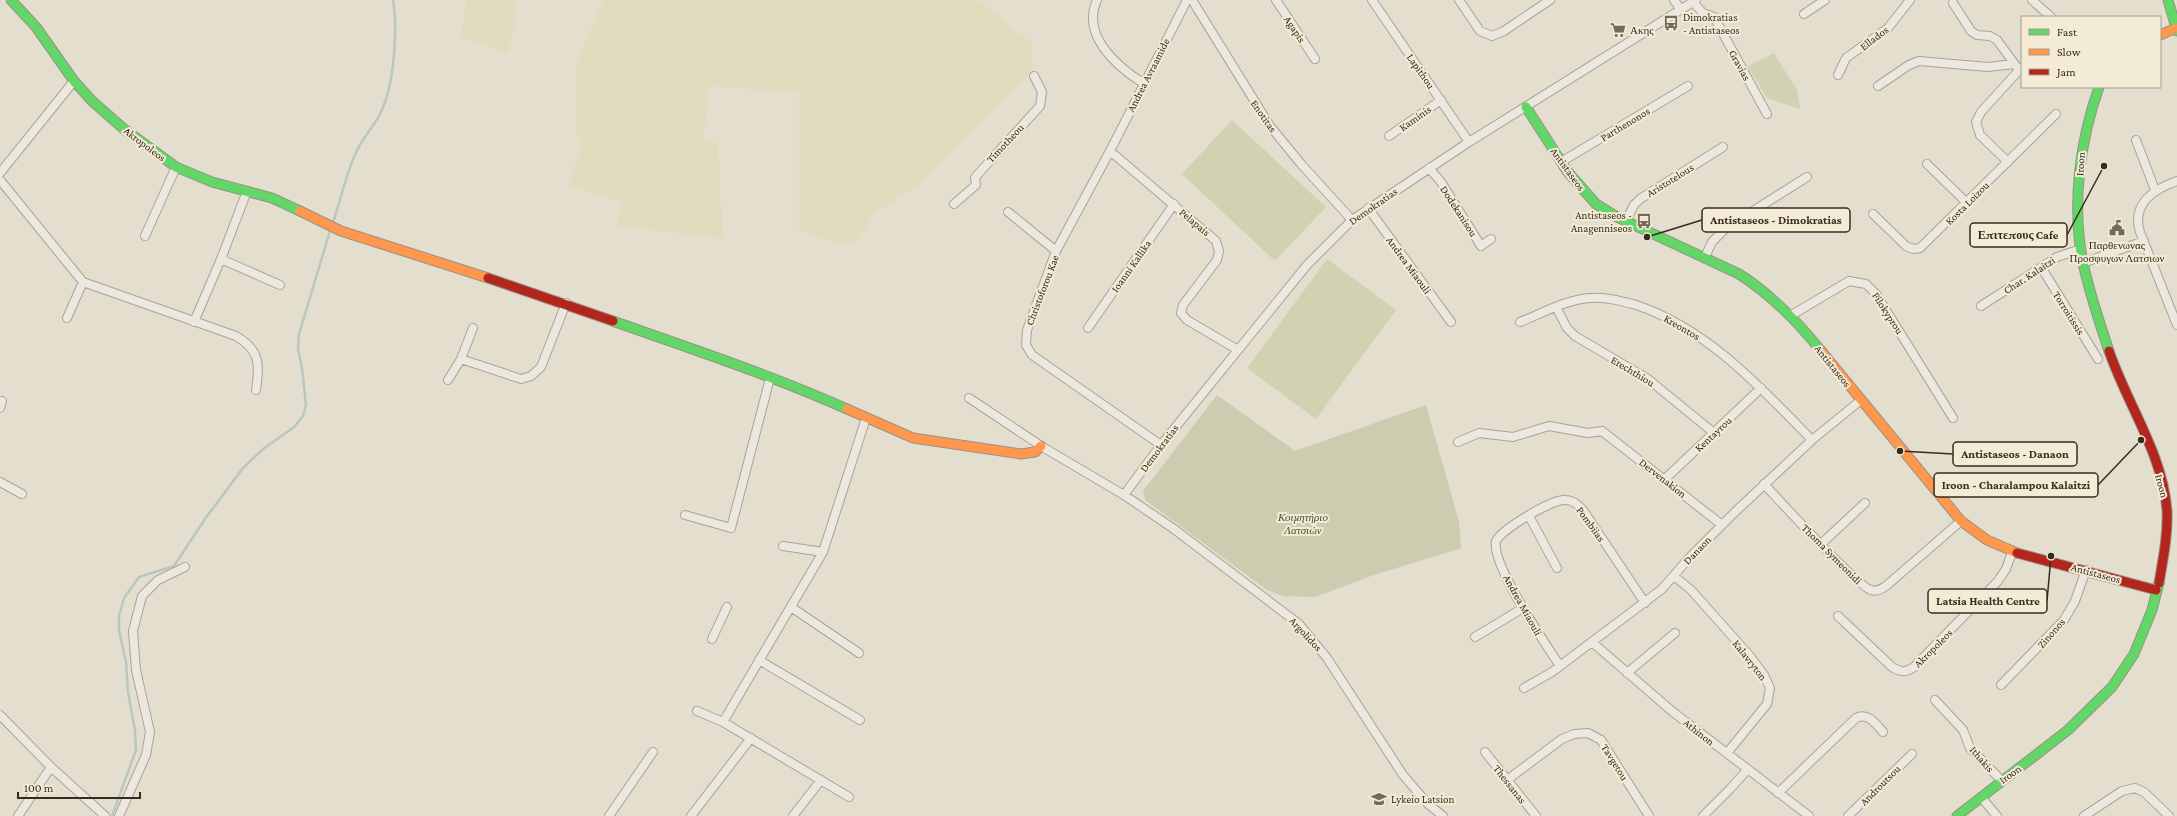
<svg xmlns="http://www.w3.org/2000/svg" width="2177" height="816" viewBox="0 0 2177 816" font-family="'Crimson Pro',serif">
	<style>
		.farmland { fill: #e2dcbf }
		.green { fill: #d1d2b1 }
		.cemetery { fill: #ccccb1 }
		.lines { fill: none; stroke-linecap: round; stroke-linejoin: round }
		.stream { stroke: #b9c8bf; stroke-width: 2.5 }
		.street-casing { stroke: #a9a397; stroke-width: 10 }
		.fast-casing { stroke: #989287; stroke-width: 11 }
		.slow-casing { stroke: #989287; stroke-width: 11 }
		.jam-casing { stroke: #989287; stroke-width: 11 }
		.street { stroke: #ece8df; stroke-width: 8 }
		.fast { stroke: #63d668; stroke-width: 9 }
		.slow { stroke: #ff974d; stroke-width: 9 }
		.jam { stroke: #b3261e; stroke-width: 9 }
		.labels { text-anchor: middle; stroke-width: 4; stroke-linejoin: round; paint-order: stroke }
		.poi-label { font-size: 11px; fill: #372b1f; stroke: #f3ebd5; text-anchor: start }
		.street-label { font-size: 11px; fill: #372b1f; stroke: #f3ebd5 }
		.park-label { font-size: 11px; font-style: italic; fill: #465227; stroke: #f3ebd5 }
		.leader { fill: none; stroke: #372b1f; stroke-width: 1.5 }
		.callout-dot { fill: #372b1f; stroke: #f3ebd5; stroke-width: 1.5 }
		.callout { fill: #f3ebd5; stroke: #372b1f; stroke-width: 1.5 }
		.callout-label { font-size: 12px; text-anchor: middle; font-weight: bold; fill: #372b1f }
	</style>
	<rect width="100%" height="100%" fill="#e4dece"/>
	<path class="farmland" d="M467,0H518L509,54L461,37Z
		M603,0H978L1033,44L1031,69L1024,81L920,183L875,213L857,242L835,243L799,230V93L709,86L704,137L718,144L723,239L616,226L622,203L568,185L581,148L577,135L576,65Z"/>
	<path class="green" d="M1774,53L1797,90L1800,109L1767,98L1748,66Z
		M1232,120L1326,207L1275,261L1182,174Z
		M1327,259L1396,310L1316,419L1247,368Z"/>
	<path class="cemetery" d="M1217,395L1295,451L1426,405L1459,522L1461,548L1371,576L1315,597L1283,596L1267,590L1145,500L1143,491Z"/>
	<g class="lines">
		<path class="stream" d="M333,222C341,200 346,173 356,153C362,138 373,128 380,114C394,87 398,30 393,0
			M112,816L136,750L135,731L128,692L126,662L119,630V616L124,598L139,577L174,566L205,519L243,468L263,449L294,427L303,416L306,405L302,368L298,349L299,334L330,231"/>
		<defs>
			<path id="street" d="M1097,0C1081,35 1116,66 1143,83
				M1192,0L1270,126L1301,164L1352,220
				M1276,0L1315,59
				M1372,0L1469,142
				M1459,0L1480,31L1492,36L1504,31L1550,0
				M1674,0L1681,10
				M2032,0L2051,17
				M1693,2L1703,13L1714,17L1767,114
				M1953,3L1971,31L1977,35L1990,36L1997,40L2016,66
				M1804,14L1825,0
				M1838,75L1846,58L1888,28L1910,0
				M1878,86L1909,65L1919,61L1988,67L2014,64
				M1389,136L1441,100
				M2136,140L2155,190
				M1110,151L1216,241L1219,251L1217,260L1183,305L1181,313L1187,320L1238,350
				M1561,162L1688,86
				M2008,162L1980,135L1976,122L1981,112L2022,67
				M1927,164L1967,203
				M1429,168L1441,182L1481,246L1491,239
				M0,173L74,81
				M0,180L83,282L236,336C260,350 260,364 256,390
				M2177,181C2154,189 2131,204 2140,232L2177,325
				M954,204L976,185L975,178L978,174L1040,106L1042,92L1034,76
				M1368,208L1451,322
				M1008,212L1056,251
				M1873,214L1906,246L1913,249L1920,248L2056,114
				M1626,221L1634,205L1640,199L1723,147
				M145,236L176,167
				M1705,257L1712,242L1726,228L1807,177
				M221,259L280,285
				M2083,263L2144,241
				M2041,267L2098,359
				M1981,306L2057,257L2081,249
				M1556,307L1567,328L1575,336L1648,379L1714,433
				M1790,316L1849,281L1866,284L1876,294L1953,418
				M67,318L83,282
				M194,322L221,259L247,191
				M1520,322C1543,313 1567,299 1591,298C1607,297 1621,301 1636,305C1708,329 1760,387 1812,440
				M1088,328L1174,204
				M461,359L521,379L531,376L541,367L566,303
				M448,380L461,359L473,328
				M969,398L1041,446L1124,495L1174,529L1299,624L1327,658L1403,775L1428,804L1443,816
				M0,408L2,401
				M1458,442L1479,433L1513,437L1549,426L1588,433L1602,431L1722,525
				M1161,445L1032,355L1026,345L1027,330L1056,251L1110,151L1187,0
				M1665,479L1761,388
				M0,482L22,494
				M1764,484C1779,500 1858,587 1871,590C1877,592 1881,589 1886,586L1961,521
				M1124,495L1161,445L1307,265L1352,220L1469,142L1696,0
				M685,515L731,528L770,378
				M1529,516L1557,568
				M1821,544L1865,503
				M783,546L823,552
				M1674,576L1691,590L1749,655L1764,675L1770,688L1767,704L1727,753
				M791,607L859,653
				M1838,616L1892,667C1900,672 1906,673 1914,667L1998,581L2006,569L2012,552
				M1475,637L1523,608
				M712,639L727,607
				M1593,643L1673,712L1809,816
				M759,660L860,720
				M1560,666C1545,643 1491,565 1496,541C1502,529 1552,499 1565,500C1573,500 1578,505 1583,510L1645,603
				M1627,673L1675,633
				M2001,685L2064,620L2075,601L2086,570
				M1524,688L1552,672L1662,589L1689,558L1735,512L1812,440L1861,400
				M1935,700L1963,730L1970,748L2001,780
				M697,711L723,722L849,797
				M0,715L51,767L105,816
				M723,722L823,552L866,418
				M1485,752L1536,816
				M1507,780L1562,739L1574,734L1588,733L1601,740L1649,816
				M1778,793L1856,718C1868,712 1876,724 1883,732
				M1981,797L1997,816
				M18,816L51,767
				M119,816L146,755L150,732L136,670L133,631L142,596L158,580L185,567
				M609,816L653,752
				M691,816L751,738
				M793,816L821,780
				M1703,816L1730,789L1748,769
				M1848,816L1912,754
				M2084,816L2122,791L2135,788L2144,792L2169,816"/>
			<path id="fast" d="M11,0L36,27L74,81L92,101L124,129L176,167L212,182L272,198L300,211
				M2168,0L2177,31
				M2099,87C2080,141 2072,201 2082,258C2088,289 2099,321 2109,351
				M1526,107L1567,171L1596,204L1617,217L1739,274C1772,295 1798,322 1822,352
				M613,321C691,349 771,375 847,409
				M1957,816L2068,730L2112,687L2134,654L2152,610L2159,583"/>
			<path id="slow" d="M2160,35L2176,28
				M300,211L341,231L488,278
				M1822,352L1961,521L1987,540L2017,553
				M847,409L913,438L1021,454L1035,452L1041,446"/>
			<path id="jam" d="M488,278L613,321
				M2109,351C2127,404 2163,454 2167,511C2168,535 2163,559 2159,583
				M2017,553L2156,590"/>
		</defs>
		<use href="#street" class="street-casing"/>
		<use href="#fast" class="fast-casing"/>
		<use href="#slow" class="slow-casing"/>
		<use href="#jam" class="jam-casing"/>
		<use href="#street" class="street"/>
		<use href="#fast" class="fast"/>
		<use href="#slow" class="slow"/>
		<use href="#jam" class="jam"/>
	</g>
	<defs>
		<symbol id="bus-bare" viewBox="-9 -9 18 18"><path d="M-5-6H5V4H4V6H2V4H-2V6H-4V4H-5ZM-3.5-4V0h7V-4ZM-3.5 1.2v1.5H-2V1.2ZM2 1.2v1.5H3.5V1.2Z" fill="#746a5c" stroke="#f3ebd5" stroke-width="2.5" paint-order="stroke"/></symbol>
		<symbol id="supermarket-bare" viewBox="-9 -9 18 18"><path d="M-6-5.5h2.5l.6 2H6L4.5 2H-2.5L-4.4-4H-6ZM-1.5 3.2a1.3 1.3 0 1 0 .1 0ZM3 3.2a1.3 1.3 0 1 0 .1 0Z" fill="#746a5c" stroke="#f3ebd5" stroke-width="2.5" paint-order="stroke"/></symbol>
		<symbol id="civic-bare" viewBox="-9 -9 18 18"><path d="M-.6-6.5H3V-4.5H.6V-3L4-1V1h2V6H-6V1h2V-1L-.6-3ZM-1.2 2.5V6h2.4V2.5Z" fill="#746a5c" stroke="#f3ebd5" stroke-width="2.5" paint-order="stroke"/></symbol>
		<symbol id="school-bare" viewBox="-9 -9 18 18"><path d="M0-5L7-2L0 1L-7-2ZM-4 1L0 2.5L4 1V4Q0 6-4 4Z" fill="#746a5c" stroke="#f3ebd5" stroke-width="2.5" paint-order="stroke"/></symbol>
	</defs>
	<g fill-rule="evenodd">
		<use href="#bus-bare" x="1660" y="12" width="22" height="22"/>
		<use href="#supermarket-bare" x="1607" y="19" width="22" height="22"/>
		<use href="#bus-bare" x="1633" y="210" width="22" height="22"/>
		<use href="#civic-bare" x="2106" y="217" width="22" height="22"/>
		<use href="#school-bare" x="1368" y="788" width="22" height="22"/>
	</g>
	<g class="labels">
		<g class="poi-label">
			<text x="1683" y="21">Dimokratias<tspan x="1683" dy="13">- Antistaseos</tspan></text>
			<text x="1630" y="34">Ακης</text>
			<text x="1632" y="219" text-anchor="end">Antistaseos -<tspan x="1632" dy="13">Anagenniseos</tspan></text>
			<text x="2117" y="249" text-anchor="middle">Παρθενωνας<tspan x="2117" dy="13">Προσφυγων Λατσιων</tspan></text>
			<text x="1391" y="803">Lykeio Latsion</text>
		</g>
		<g class="street-label">
			<text transform="translate(1295 29) rotate(56)" y="4">Agapis</text>
			<text transform="translate(1874 38) rotate(-37)" y="4">Ellados</text>
			<text transform="translate(1740 65) rotate(61)" y="4">Gravias</text>
			<text transform="translate(1421 71) rotate(55)" y="4">Lapithou</text>
			<text transform="translate(1148 75) rotate(-63)" y="4">Andrea Avraamide</text>
			<text transform="translate(1264 116) rotate(55)" y="4">Enotitas</text>
			<text transform="translate(1415 118) rotate(-35)" y="4">Kaminis</text>
			<text transform="translate(1625 124) rotate(-31)" y="4">Parthenonos</text>
			<text transform="translate(1005 143) rotate(-47)" y="4">Timotheou</text>
			<text transform="translate(145 144) rotate(37)" y="4">Akropoleos</text>
			<text transform="translate(2080 164) rotate(-86)" y="4">Iroon</text>
			<text transform="translate(1568 169) rotate(54)" y="4">Antistaseos</text>
			<text transform="translate(1670 180) rotate(-32)" y="4">Aristotelous</text>
			<text transform="translate(1967 203) rotate(-45)" y="4">Kosta Loizou</text>
			<text transform="translate(1373 206) rotate(-35)" y="4">Demokratias</text>
			<text transform="translate(1459 211) rotate(57)" y="4">Dodekanisou</text>
			<text transform="translate(1195 222) rotate(40)" y="4">Pelapais</text>
			<text transform="translate(1409 265) rotate(54)" y="4">Andrea Miaouli</text>
			<text transform="translate(1131 266) rotate(-55)" y="4">Ioanni Kallika</text>
			<text transform="translate(2029 275) rotate(-33)" y="4">Char. Kalaitzi</text>
			<text transform="translate(1042 290) rotate(-69)" y="4">Christoforou Kae</text>
			<text transform="translate(1888 313) rotate(57)" y="4">Filokyprou</text>
			<text transform="translate(2069 313) rotate(58)" y="4">Torroitissis</text>
			<text transform="translate(1682 327) rotate(30)" y="4">Kreontos</text>
			<text transform="translate(1833 366) rotate(51)" y="4">Antistaseos</text>
			<text transform="translate(1633 371) rotate(31)" y="4">Erechthiou</text>
			<text transform="translate(1713 434) rotate(-43)" y="4">Kentayrou</text>
			<text transform="translate(1159 448) rotate(-53)" y="4">Demokratias</text>
			<text transform="translate(1663 478) rotate(38)" y="4">Dervenakion</text>
			<text transform="translate(2162 486) rotate(75)" y="4">Iroon</text>
			<text transform="translate(1591 524) rotate(54)" y="4">Pombiias</text>
			<text transform="translate(1697 550) rotate(-46)" y="4">Danaon</text>
			<text transform="translate(1832 554) rotate(45)" y="4">Thoma Symeonidi</text>
			<text transform="translate(2096 573) rotate(15)" y="4">Antistaseos</text>
			<text transform="translate(1523 605) rotate(61)" y="4">Andrea Miaouli</text>
			<text transform="translate(2051 633) rotate(-49)" y="4">Zinonos</text>
			<text transform="translate(1306 634) rotate(47)" y="4">Argolidos</text>
			<text transform="translate(1933 648) rotate(-45)" y="4">Akropoleos</text>
			<text transform="translate(1750 660) rotate(52)" y="4">Kalavryton</text>
			<text transform="translate(1699 732) rotate(38)" y="4">Athinon</text>
			<text transform="translate(1982 759) rotate(49)" y="4">Ithakis</text>
			<text transform="translate(1615 762) rotate(58)" y="4">Tavgetou</text>
			<text transform="translate(2010 774) rotate(-36)" y="4">Iroon</text>
			<text transform="translate(1510 784) rotate(52)" y="4">Thessanas</text>
			<text transform="translate(1880 785) rotate(-45)" y="4">Androutsou</text>
		</g>
		<g class="park-label">
			<text x="1303" y="521">Κοιμητήριο<tspan x="1303" dy="13">Λατσιών</tspan></text>
		</g>
	</g>
	<path class="leader" d="M1647 237L1702 220M2104 166L2067 235M1900 451L1953 454M2141 440L2098 485M2051 556L2047 601"/>
	<g class="callout-dot">
		<circle cx="1647" cy="237" r="4"/>
		<circle cx="2104" cy="166" r="4"/>
		<circle cx="1900" cy="451" r="4"/>
		<circle cx="2141" cy="440" r="4"/>
		<circle cx="2051" cy="556" r="4"/>
	</g>
	<g class="callout">
		<rect x="1702" y="208" width="148" height="24" rx="4"/>
		<rect x="1970" y="223" width="97" height="24" rx="4"/>
		<rect x="1953" y="442" width="124" height="24" rx="4"/>
		<rect x="1934" y="473" width="164" height="24" rx="4"/>
		<rect x="1928" y="589" width="119" height="24" rx="4"/>
	</g>
	<g class="callout-label">
		<text x="1776" y="224">Antistaseos - Dimokratias</text>
		<text x="2018" y="239">Επιτεπους Cafe</text>
		<text x="2015" y="458">Antistaseos - Danaon</text>
		<text x="2016" y="489">Iroon - Charalampou Kalaitzi</text>
		<text x="1988" y="605">Latsia Health Centre</text>
	</g>
	<rect x="2021" y="16" width="140" height="72" fill="#f3ebd5" stroke="#a89e8c"/>
	<rect x="2029" y="29" width="20" height="6" fill="#63d668" stroke="#a89e8c"/>
	<text x="2057" y="36" font-size="12" fill="#372b1f">Fast</text>
	<rect x="2029" y="49" width="20" height="6" fill="#ff974d" stroke="#a89e8c"/>
	<text x="2057" y="56" font-size="12" fill="#372b1f">Slow</text>
	<rect x="2029" y="69" width="20" height="6" fill="#b3261e" stroke="#a89e8c"/>
	<text x="2057" y="76" font-size="12" fill="#372b1f">Jam</text>
	<path d="M18 792v6h122v-6" fill="none" stroke="#372b1f" stroke-width="2"/>
	<text x="24" y="792" font-size="12" fill="#372b1f" stroke="#f3ebd5" stroke-width="3" paint-order="stroke">100 m</text>
</svg>
